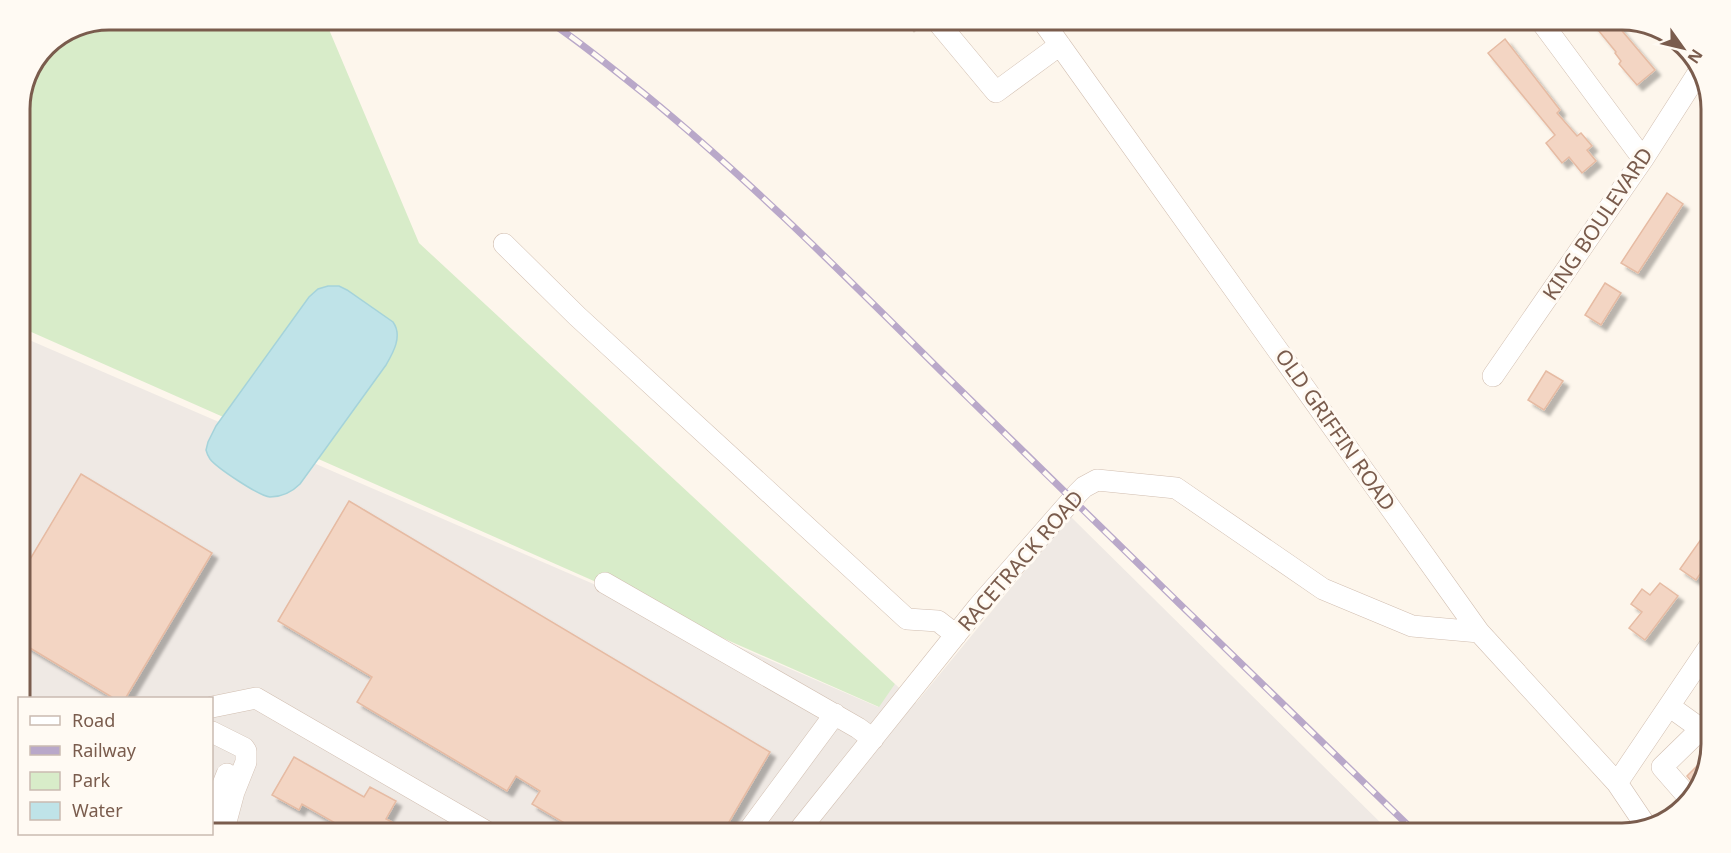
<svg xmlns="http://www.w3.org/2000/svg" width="1731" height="853" viewBox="0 0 1731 853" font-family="'Noto Sans',sans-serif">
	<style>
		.industrial { fill: #efe9e4 }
		.green { fill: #d8ecc9 }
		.water { fill: #bfe3e8; stroke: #a5d3da; stroke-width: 1.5 }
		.building { fill: #f3d5c3; stroke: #e6bba3; stroke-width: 1.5; filter: url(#shadow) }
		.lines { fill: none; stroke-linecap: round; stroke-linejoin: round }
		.minor-tunnel { stroke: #dcd0c4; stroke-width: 21; stroke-dasharray: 21 10; stroke-linecap: butt }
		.minor-casing { stroke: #d1beb0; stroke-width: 22 }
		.minor { stroke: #fff; stroke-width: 21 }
		.rail-casing { stroke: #b9a8c9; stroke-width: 7 }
		.rail { stroke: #fffaf3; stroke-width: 4.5; stroke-dasharray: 14; stroke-linecap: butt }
		.labels { text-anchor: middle; stroke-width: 6; stroke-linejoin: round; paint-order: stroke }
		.street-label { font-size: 21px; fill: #7a5c4d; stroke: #fffaf3 }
		.rim { fill: none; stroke: #7a5c4d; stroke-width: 3 }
	</style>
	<defs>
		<filter id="shadow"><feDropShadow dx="5.5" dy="5.5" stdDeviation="1.5" flood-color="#0004"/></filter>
	</defs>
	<rect width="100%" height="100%" fill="#fdf6ec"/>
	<path class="industrial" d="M20,336L878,707L895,684L916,703L1070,516L1391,833H268L212,811V698H20Z"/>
	<path class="green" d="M109,20H325L419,243L895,684L879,707L20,327V104L46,46Z"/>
	<path class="water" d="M328,286H339L347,290L393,322C403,336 393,353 386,365L300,484C293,491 282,497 270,497C259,496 217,468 210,459C208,456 207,454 206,450L208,442L216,426L309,297L318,289Z"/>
	<path class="building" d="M1590,20H1625L1618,26L1655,70L1637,85L1619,64L1621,61L1615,53L1616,52Z
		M1505,39L1560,110L1557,113L1577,136L1581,133L1592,146L1587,150L1596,161L1582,173L1569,157L1562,163L1546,143L1555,135L1488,53Z
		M1667,193L1683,204L1638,273L1621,263Z
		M1605,283L1621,293L1601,325L1585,315Z
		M1546,371L1563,381L1544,410L1528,400Z
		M81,474L212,553L125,699H115L20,642V576Z
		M349,501L770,752L722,834H616L600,824L595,834H583L532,804L540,791L516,776L507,791L357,702L372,677L278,621Z
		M1704,535L1711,541V558L1696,580L1680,569Z
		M1660,583L1678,596L1645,640L1629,628L1642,612L1631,604L1642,589L1650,595Z
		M1709,754L1702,783L1698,789L1687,776Z
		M294,757L364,797L370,787L396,801L386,819L392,822L385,834H372L353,823L349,831L302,804L299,810L272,795Z"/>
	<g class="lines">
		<path class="minor-tunnel" d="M917,20L922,26"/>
		<defs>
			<path id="minor" d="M936,20L996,92L1060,45
				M1042,20L1479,632L1617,783L1646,826
				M1540,20L1643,159
				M504,244L577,316L907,619L938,621L956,635
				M1493,376L1643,159L1700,70
				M605,583L858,728L873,739
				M1669,706L1701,729L1662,767L1689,798
				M212,707L256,698L489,833
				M212,732L244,748L246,751V762L234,792L223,833
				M1617,783L1711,644
				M212,812L227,774
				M747,833L835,714
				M797,833L978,607L1078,493L1084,487L1097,480L1176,488L1323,589L1412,626L1479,632"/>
		</defs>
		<use href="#minor" class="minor-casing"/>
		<use href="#minor" class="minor"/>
		<defs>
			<path id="rail" d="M547,20C582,43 614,70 647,96C752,182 848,279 944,374C1101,528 1258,680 1416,833"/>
		</defs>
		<use href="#rail" class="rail-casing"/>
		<use href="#rail" class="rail"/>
	</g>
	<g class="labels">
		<g class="street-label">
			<text transform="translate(1598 224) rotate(-56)" y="7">KING BOULEVARD</text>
			<text transform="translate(1335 430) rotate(55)" y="7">OLD GRIFFIN ROAD</text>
			<text transform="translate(1021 561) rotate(-49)" y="7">RACETRACK ROAD</text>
		</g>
	</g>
	<path d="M0 0H1731V853H0ZM109 30H1622A79 79 0 0 1 1701 109V744A79 79 0 0 1 1622 823H109A79 79 0 0 1 30 744V109A79 79 0 0 1 109 30Z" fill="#fffaf3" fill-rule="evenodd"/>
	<path class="rim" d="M109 30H1622A79 79 0 0 1 1701 109V744A79 79 0 0 1 1622 823H109A79 79 0 0 1 30 744V109A79 79 0 0 1 109 30Z"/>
	<rect x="18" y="697" width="195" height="138" fill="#fffaf3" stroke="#cabbb1" stroke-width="1.5"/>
	<rect x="30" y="716" width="30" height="9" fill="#ffffff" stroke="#cabbb1" stroke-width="1.5"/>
	<text x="72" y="727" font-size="18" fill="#7a5c4d">Road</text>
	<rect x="30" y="746" width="30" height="9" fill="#b9a8c9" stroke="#cabbb1" stroke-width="1.5"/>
	<text x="72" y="757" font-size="18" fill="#7a5c4d">Railway</text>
	<rect x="30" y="772" width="30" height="18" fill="#d8ecc9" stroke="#cabbb1" stroke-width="1.5"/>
	<text x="72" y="787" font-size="18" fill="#7a5c4d">Park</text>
	<rect x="30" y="802" width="30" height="18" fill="#bfe3e8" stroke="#cabbb1" stroke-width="1.5"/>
	<text x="72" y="817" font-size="18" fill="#7a5c4d">Water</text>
	<g transform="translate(1683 48) rotate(124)" stroke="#fffaf3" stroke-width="4.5" paint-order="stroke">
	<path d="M0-4.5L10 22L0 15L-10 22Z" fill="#7a5c4d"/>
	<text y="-9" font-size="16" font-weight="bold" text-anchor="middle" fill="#7a5c4d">N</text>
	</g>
</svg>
